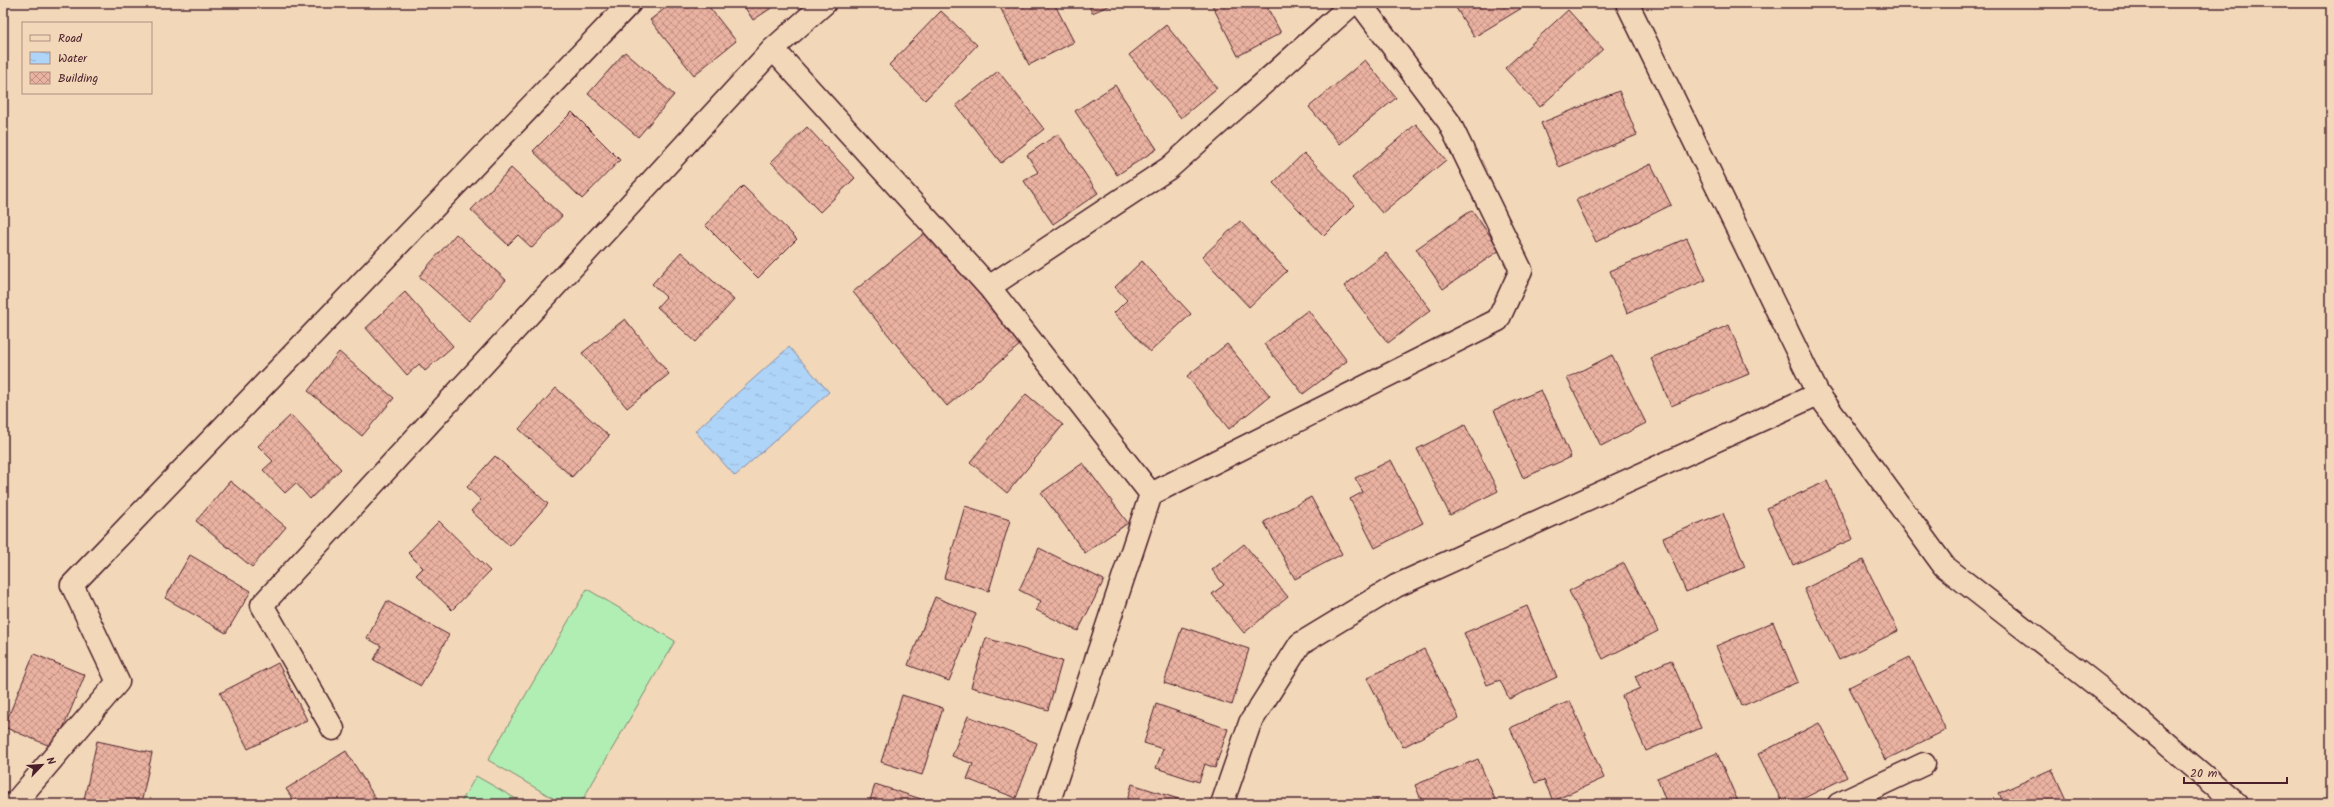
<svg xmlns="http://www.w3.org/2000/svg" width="2334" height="807" viewBox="0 0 2334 807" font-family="Kalam,sans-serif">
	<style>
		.pitch { fill: #b1eeb4; stroke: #7e8670 }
		.water { fill: url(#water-ripples); stroke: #868ca5 }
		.building { fill: url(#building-cross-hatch); stroke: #4a1f2b }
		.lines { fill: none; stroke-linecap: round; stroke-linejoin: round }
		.street-casing { stroke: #4a1f2b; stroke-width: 25 }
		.secondary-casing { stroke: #4a1f2b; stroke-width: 25 }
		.street { stroke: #f2d7b9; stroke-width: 22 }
		.secondary { stroke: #f2d7b9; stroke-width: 22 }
	</style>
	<defs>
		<pattern id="water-ripples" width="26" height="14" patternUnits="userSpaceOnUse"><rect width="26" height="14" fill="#aed4f7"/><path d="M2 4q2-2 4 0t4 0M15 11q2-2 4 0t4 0" fill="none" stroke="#97b6d4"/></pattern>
		<pattern id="building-cross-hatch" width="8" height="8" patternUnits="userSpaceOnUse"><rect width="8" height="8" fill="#eab2a1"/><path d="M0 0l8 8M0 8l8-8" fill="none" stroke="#c09083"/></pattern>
	</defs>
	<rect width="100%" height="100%" fill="#f2d7b9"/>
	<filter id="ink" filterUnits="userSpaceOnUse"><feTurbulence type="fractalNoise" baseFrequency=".025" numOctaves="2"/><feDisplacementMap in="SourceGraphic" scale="8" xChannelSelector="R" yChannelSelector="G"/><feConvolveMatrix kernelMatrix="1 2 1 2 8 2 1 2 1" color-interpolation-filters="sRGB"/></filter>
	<g filter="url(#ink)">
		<path class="pitch" d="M587,589L675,641L580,804H563L488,760Z
			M476,776L525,804H460Z"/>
		<path class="water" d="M789,347L829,392L735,476L695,431Z"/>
		<path class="building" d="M672,3H706L736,41L694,75L650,20Z
			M742,3H779L753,20Z
			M998,3H1054L1074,42L1029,65Z
			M1088,3H1115L1092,13Z
			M1211,3H1265L1281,33L1238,56Z
			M1453,3H1530L1474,37Z
			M1568,10L1603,49L1540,107L1505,68Z
			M941,11L977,45L925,100L889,65Z
			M1166,25L1217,88L1181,118L1129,55Z
			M625,52L674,95L638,137L588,94Z
			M1365,60L1396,98L1340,144L1309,107Z
			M998,71L1044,129L1001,163L956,105Z
			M1115,85L1157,149L1117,175L1075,111Z
			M1619,91L1637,135L1559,167L1541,123Z
			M572,112L620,160L582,199L533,151Z
			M1416,124L1446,160L1382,213L1352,178Z
			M807,127L855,178L820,212L771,162Z
			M1058,134L1098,193L1053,224L1024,181L1038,172L1027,155Z
			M1304,153L1355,205L1324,236L1273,183Z
			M1651,164L1671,205L1596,242L1576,200Z
			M511,168L562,216L532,248L518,235L508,245L471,210Z
			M743,186L797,239L758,278L705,225Z
			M1472,210L1500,250L1443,289L1416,249Z
			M1240,221L1287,271L1249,307L1202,257Z
			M927,231L1021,344L947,406L853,292Z
			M456,234L506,280L469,321L419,276Z
			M1687,238L1706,280L1627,313L1610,271Z
			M681,252L734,300L696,342L657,307L666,297L652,284Z
			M1386,253L1431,310L1388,343L1344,286Z
			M1142,261L1191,314L1150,352L1114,313L1127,300L1115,287Z
			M405,292L453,346L425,371L419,364L407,375L366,328Z
			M1308,310L1347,361L1303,394L1264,344Z
			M625,319L669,374L627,408L582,353Z
			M1729,325L1749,374L1671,406L1651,358Z
			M1227,344L1270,396L1229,429L1187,376Z
			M339,352L394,398L362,436L308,391Z
			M1612,355L1646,423L1601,446L1567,378Z
			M556,388L609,436L572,477L519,429Z
			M1541,390L1571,457L1523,478L1494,410Z
			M1026,394L1063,425L1007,493L970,462Z
			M291,415L341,469L310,499L296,483L285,493L263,470L273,461L258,446Z
			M1465,425L1498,491L1450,515L1417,449Z
			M495,456L548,504L510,546L471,511L481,500L467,487Z
			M1391,460L1423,523L1375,548L1350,499L1363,492L1355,478Z
			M1083,463L1128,523L1085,553L1041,493Z
			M230,481L286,527L252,567L196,521Z
			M1827,481L1853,539L1793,565L1767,508Z
			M1311,497L1342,554L1295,579L1264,522Z
			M965,506L1010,520L989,591L944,578Z
			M1723,513L1745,567L1686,592L1663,538Z
			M439,521L490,571L452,610L416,575L423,568L408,553Z
			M1244,544L1288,597L1244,633L1212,594L1224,585L1212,570Z
			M1039,548L1104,580L1078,631L1036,610L1041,601L1019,590Z
			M190,555L251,591L226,633L165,598Z
			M1863,560L1898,631L1839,660L1804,589Z
			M1624,563L1658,631L1603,659L1569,591Z
			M935,597L976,614L949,681L908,665Z
			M387,601L449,635L421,686L374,660L381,646L367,638Z
			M1527,606L1557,677L1509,699L1500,680L1487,685L1464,633Z
			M3,614L7,673L3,674Z
			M1773,622L1798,682L1742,706L1716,646Z
			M1182,627L1249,649L1232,705L1164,683Z
			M986,638L1062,661L1048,710L971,687Z
			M1424,649L1459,718L1403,747L1367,678Z
			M34,654L85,675L55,748L4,727Z
			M1910,657L1946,730L1885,760L1849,687Z
			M1671,660L1701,728L1646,751L1622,696L1640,688L1635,676Z
			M278,663L307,720L248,749L220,693Z
			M902,695L943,708L922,775L881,762Z
			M1570,701L1604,778L1553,801L1544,780L1535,783L1510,728Z
			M1156,704L1228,729L1215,768L1205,764L1199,782L1156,768L1163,749L1144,743Z
			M968,716L1037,743L1016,798L967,779L973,764L952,756Z
			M1819,723L1847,777L1792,804H1783L1758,754Z
			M97,741L152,753L141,804H83Z
			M346,751L379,804H296L286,789Z
			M1717,753L1739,804H1667L1657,778Z
			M1478,759L1497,804H1423L1415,785Z
			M2052,769L2068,804H2004L1999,793Z
			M875,784L921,799L919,804H869Z
			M1132,784L1194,804H1126Z
			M1377,799L1379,804H1365Z"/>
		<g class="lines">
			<defs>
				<path id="street" d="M773,49L989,287L1151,494
					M989,287L1169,168L1353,3
					M333,729L262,605L773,49L825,3
					M14,804L118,682L72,585L630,3
					M1048,804L1151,494L1498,320L1521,270L1449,122L1360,3
					M1839,804L1924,764"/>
				<path id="secondary" d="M1627,3L1818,394L1944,566L2113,698L2237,804
					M1222,804L1250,723L1300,644L1396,586L1818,394"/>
			</defs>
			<use href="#street" class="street-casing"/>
			<use href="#secondary" class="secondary-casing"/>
			<use href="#street" class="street"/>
			<use href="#secondary" class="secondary"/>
		</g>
	</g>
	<rect width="2334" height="807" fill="none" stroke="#f2d7b9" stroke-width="16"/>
	<rect x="8" y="8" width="2318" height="791" fill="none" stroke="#4a1f2b" stroke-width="1.5" filter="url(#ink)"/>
	<rect x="22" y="22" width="130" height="72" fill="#f2d7b9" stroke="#af8d80"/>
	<rect x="30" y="35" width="20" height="6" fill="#f2d7b9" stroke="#af8d80"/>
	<text x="58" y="42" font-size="12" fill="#4a1f2b">Road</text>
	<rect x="30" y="52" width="20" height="12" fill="url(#water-ripples)" stroke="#af8d80"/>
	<text x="58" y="62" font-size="12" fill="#4a1f2b">Water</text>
	<rect x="30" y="72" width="20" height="12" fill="url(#building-cross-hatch)" stroke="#af8d80"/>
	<text x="58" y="82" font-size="12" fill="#4a1f2b">Building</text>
	<g transform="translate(42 765) rotate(65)" stroke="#f2d7b9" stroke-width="3" paint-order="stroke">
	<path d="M0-3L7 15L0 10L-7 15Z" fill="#4a1f2b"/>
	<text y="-6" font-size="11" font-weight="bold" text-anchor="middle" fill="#4a1f2b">N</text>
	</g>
	<path d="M2184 777v6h103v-6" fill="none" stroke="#4a1f2b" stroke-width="2"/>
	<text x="2190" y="777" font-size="12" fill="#4a1f2b" stroke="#f2d7b9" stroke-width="3" paint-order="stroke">20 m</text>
</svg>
